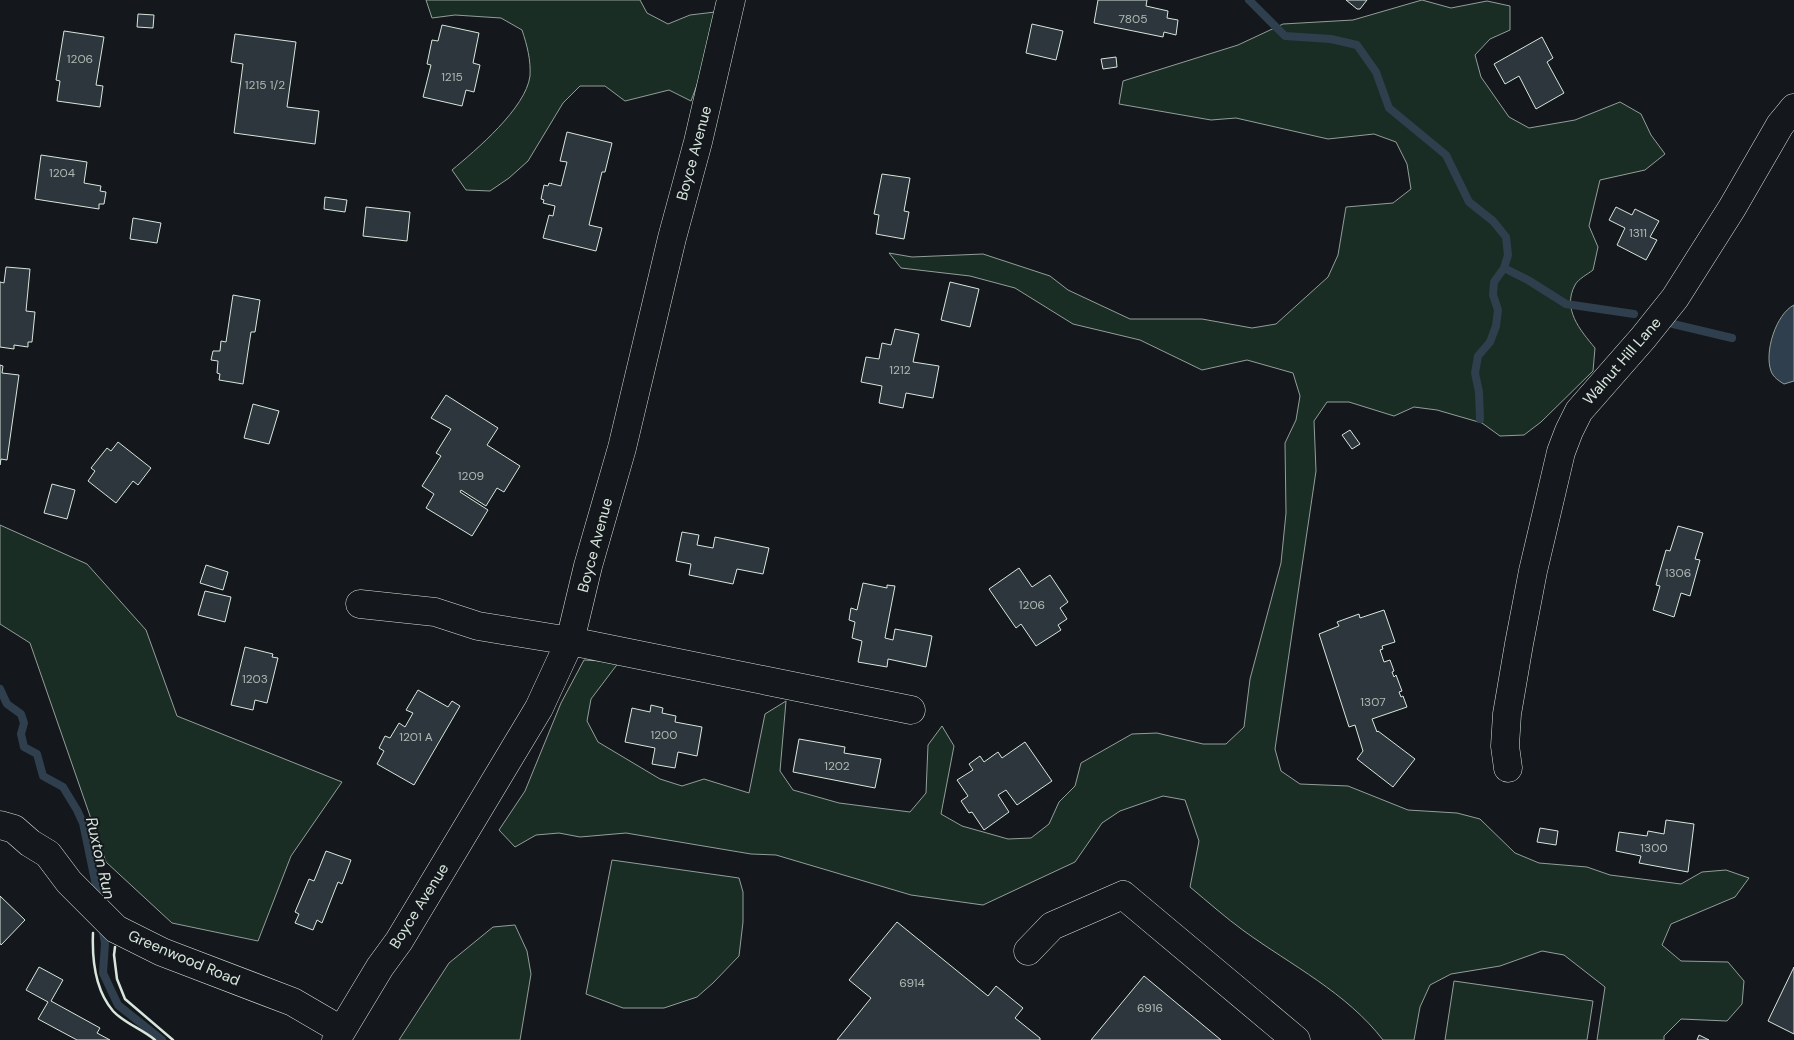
<svg xmlns="http://www.w3.org/2000/svg" width="1794" height="1040" viewBox="0 0 1794 1040" font-family="'DM Sans',sans-serif">
	<style>
		.green { fill: #1a2d24; stroke: #939e99 }
		.water { fill: #2f3f4d; stroke: #939e99 }
		.lines { fill: none; stroke-linecap: round; stroke-linejoin: round }
		.stream { stroke: #2f3f4d; stroke-width: 8 }
		.building { fill: #2c363c; stroke: #d8e6dc }
		.minor-casing { stroke: #d8e6dc; stroke-width: 29 }
		.minor { stroke: #14181c; stroke-width: 28 }
		.wall { stroke: #d8e6dc; stroke-width: 2.5 }
		.labels { text-anchor: middle; stroke-width: 4; stroke-linejoin: round; paint-order: stroke }
		.number-label { font-size: 12px; fill: #adbab4 }
		.street-label { font-size: 15px; fill: #d8e6dc; stroke: #14181c }
		.water-label { font-size: 16px; font-style: italic; fill: #d8e6dc; stroke: #14181c }
	</style>
	<rect width="100%" height="100%" fill="#14181c"/>
	<path class="green" d="M426,0H640L647,13L668,24L690,15L715,12L707,58L691,101L669,90L625,101L605,86H580L563,103L528,161L509,178L490,191L466,190L452,170C476,150 526,108 530,76C531,60 527,45 522,30L501,18L455,15L432,18Z
		M1422,0L1451,8L1487,1L1510,6V30L1490,39L1475,55L1481,77L1509,117L1529,128L1575,120L1620,102L1641,114L1651,135L1665,154L1645,170L1600,180L1589,226L1598,247L1593,270C1588,274 1578,279 1575,285C1562,309 1580,330 1595,348L1593,371L1541,422L1524,435L1500,436L1482,423L1437,410L1414,407L1394,416L1349,402H1327L1314,421L1316,471L1275,749L1281,771L1300,784L1348,786L1408,810L1457,813L1480,819L1515,853L1539,863L1587,867L1610,875L1681,884L1702,872L1726,870L1749,878L1735,897L1671,924L1662,945L1681,961L1728,962L1744,981L1742,1004L1727,1021L1681,1019L1664,1036V1040H1597L1605,987L1564,955L1542,951L1500,966L1451,974L1430,985L1420,1007L1414,1040H1383C1347,993 1291,965 1244,931C1226,918 1208,902 1190,887L1199,841L1185,800L1163,796L1120,811L1102,823L1075,862L983,905L911,895L776,855L751,854L626,833L580,837L559,833L536,835L515,847L499,830L525,791L561,703L584,660L619,662L591,699L587,721L598,742L660,779L682,786L704,779L749,793L765,714L786,701L780,771L793,790L839,803L910,812L926,793L928,745L942,726L954,746L941,814L962,826L1008,839L1031,838L1049,824L1059,802L1075,786L1081,763L1132,734L1157,733L1203,744H1226L1244,727L1250,679L1281,563L1286,513L1285,443L1296,420L1300,396L1293,373L1247,360L1202,370L1140,340L1073,324L1015,288L970,276L901,268L889,253L912,257L983,254L1050,276L1068,290L1130,319H1202L1252,328L1276,324L1328,277L1338,255L1346,207L1393,203L1411,189L1407,164L1396,142L1374,134L1328,139L1236,118L1211,120L1119,104L1123,81L1238,45L1283,24L1353,20Z
		M0,525L87,564L146,630L177,716L342,782L291,856L258,941L172,923L106,862L30,643L0,624Z
		M612,860L739,878L743,892V922L739,956L713,983L697,997L664,1008H623L586,994Z
		M515,925L527,951L531,974L520,1040H399L449,963L493,927Z
		M1454,981L1593,1001L1587,1040H1445Z"/>
	<path class="water" d="M1794,305V381L1784,384C1779,381 1773,377 1771,371C1764,352 1776,314 1794,305Z"/>
	<g class="lines">
		<path class="stream" d="M1249,0L1285,36L1331,39L1357,45L1376,72L1389,108L1446,155L1469,202L1493,221L1506,237L1508,255L1504,268L1494,282L1493,295L1498,310L1496,326L1490,342L1478,356L1475,373L1479,392L1480,419
			M1504,268L1528,280L1566,304L1634,314
			M1673,324L1732,338
			M0,689L7,704L21,714L24,723L21,734L24,747L37,754L43,776L63,787L77,810L83,823L99,900
			M102,926L105,943L103,973L118,1005L162,1040"/>
	</g>
	<path class="building" d="M1098,0H1147L1146,6L1168,11L1167,18L1178,20L1176,35L1164,32L1163,37L1094,23Z
		M1346,0H1367L1360,9H1357Z
		M138,14L154,15L153,28L137,27Z
		M1032,24L1063,31L1056,60L1026,53Z
		M442,25L479,33L473,63L480,65L474,92L466,90L462,106L423,97L431,65L427,64L432,40L438,41Z
		M64,31L104,37L96,85L103,86L100,107L57,101L60,81L56,80Z
		M235,34L296,42L287,107L319,111L315,144L234,133L243,64L231,62Z
		M1542,37L1553,58L1547,62L1564,93L1536,109L1519,76L1505,84L1494,64Z
		M1116,57L1117,67L1103,69L1101,59Z
		M567,132L612,143L605,172H602L589,225L602,228L596,251L543,238L549,215L553,216L555,206L543,203L544,200L541,199L544,185L548,186L549,183L561,186L567,162L560,161Z
		M41,155L87,162L84,183L101,186L100,191L106,192L104,204H99V209L35,199Z
		M882,174L910,178L904,211L909,212L904,239L876,234L879,215L874,214Z
		M325,197L347,200L345,212L324,209Z
		M366,207L410,212L407,241L363,236Z
		M1616,207L1632,215L1635,209L1659,221L1650,237L1657,240L1646,260L1617,245L1625,228L1609,220Z
		M133,218L161,223L157,243L130,239Z
		M6,267L30,269L26,311L35,312L32,342H28V347L14,345V349L0,347V282L4,283Z
		M950,282L979,289L970,327L941,320Z
		M233,295L260,300L255,332H251L243,384L219,380L220,374L217,373L218,361L211,360L213,351H220L221,341L226,342Z
		M895,329L919,334L913,362L939,366L933,398L906,393L903,408L879,403L882,386L861,382L866,357L879,359L882,343L891,345Z
		M0,365L3,366L2,373L19,375L7,460L1,459L0,465Z
		M446,395L498,428L487,445L520,466L504,492L497,488L486,506L461,490L460,492L488,510L472,536L426,508L434,494L422,486L441,456L436,453L451,429L431,418Z
		M253,404L279,411L269,444L244,438Z
		M1350,430L1360,444L1352,449L1342,435Z
		M118,442L151,468L138,485L133,481L116,503L88,481L95,471L91,468L107,448L111,451Z
		M52,484L75,490L67,519L44,513Z
		M1678,526L1703,533L1695,559L1700,560L1690,596L1681,593L1674,617L1653,610L1660,586L1656,585L1666,550L1670,551Z
		M682,532L699,535L697,545L713,548L715,537L769,548L763,574L737,569L733,584L689,575L691,564L676,561Z
		M206,565L228,572L223,590L200,583Z
		M1019,568L1032,587L1050,575L1068,602L1060,608L1067,619L1058,625L1061,630L1036,646L1021,624L1016,628L989,589Z
		M863,583L887,588V585L895,586L885,638L893,640L895,629L932,636L926,667L888,659L887,667L858,662L862,641L852,638L855,622L849,620L851,608L857,610Z
		M205,591L231,597L225,622L198,615Z
		M1384,610L1395,642L1382,646L1383,649L1380,650L1384,662L1390,660L1394,671L1392,672L1394,677L1396,675L1402,691L1399,692L1401,697L1403,696L1407,707L1372,719L1377,732L1378,731L1415,759L1393,787L1357,759L1363,751L1355,725L1349,727L1319,634L1339,626L1337,622L1359,614L1360,618Z
		M245,647L273,654L272,657L278,658L267,703L255,700L253,710L231,705Z
		M418,690L448,707L452,701L460,706L414,785L377,764L384,751L379,748L385,736L390,738L399,723L405,727L413,713L406,710Z
		M651,705L663,708L662,713L676,716L675,722L702,727L697,756L678,752L675,768L652,764L655,748L625,742L632,708L650,712Z
		M799,739L845,747L844,753L881,759L875,788L793,772Z
		M1025,742L1052,781L1017,805L1006,790L998,795L1009,812L984,830L972,812L969,813L961,801L968,796L957,780L973,770L969,764L980,756L984,762L998,752L1002,758Z
		M1666,820L1694,824L1688,872L1639,863L1641,856L1616,851L1619,832L1647,836L1648,831L1664,834Z
		M1540,828L1558,831L1556,845L1537,842Z
		M326,851L351,860L342,884L338,882L322,923L317,920L313,930L295,923L299,914L295,912L309,879L314,881Z
		M0,896L25,920L1,945L0,943Z
		M897,922L988,996L996,986L1023,1008L1015,1018L1040,1038V1040H837L871,998L849,980Z
		M39,967L63,980L51,1001L100,1028L97,1033L110,1040H77L38,1019L48,1002L26,990Z
		M1794,967V1034L1768,1021Z
		M1144,976L1221,1040H1091Z
		M1699,1035L1709,1040H1697Z"/>
	<g class="lines">
		<defs>
			<path id="minor" d="M360,604L435,612L478,626L570,641L911,710
				M1508,768L1505,746L1507,714L1519,644L1533,571L1561,452L1569,431L1579,411L1643,338L1675,298L1732,208L1780,125L1794,108
				M0,825L14,829L30,843L48,854L69,882L116,929L162,952L293,1002L341,1030
				M1028,951L1052,926L1123,895L1296,1040
				M336,1040L380,967L399,941L539,708L570,641L588,566L622,448L672,238L698,142L731,0"/>
		</defs>
		<use href="#minor" class="minor-casing"/>
		<use href="#minor" class="minor"/>
		<path class="wall" d="M93,933C92,958 95,990 113,1011C124,1023 142,1029 155,1040
			M115,947L114,955L117,979L125,999L173,1040"/>
	</g>
	<g class="labels">
		<g class="number-label">
			<text x="1133" y="23">7805</text>
			<text x="80" y="63">1206</text>
			<text x="452" y="81">1215</text>
			<text x="265" y="89">1215 1/2</text>
			<text x="62" y="177">1204</text>
			<text x="1638" y="237">1311</text>
			<text x="900" y="374">1212</text>
			<text x="471" y="480">1209</text>
			<text x="1678" y="577">1306</text>
			<text x="1032" y="609">1206</text>
			<text x="255" y="683">1203</text>
			<text x="1373" y="706">1307</text>
			<text x="664" y="739">1200</text>
			<text x="416" y="741">1201 A</text>
			<text x="837" y="770">1202</text>
			<text x="1654" y="852">1300</text>
			<text x="912" y="987">6914</text>
			<text x="1150" y="1012">6916</text>
		</g>
		<g class="street-label">
			<text transform="translate(694 153) rotate(-75)" y="5">Boyce Avenue</text>
			<text transform="translate(1622 361) rotate(-49)" y="5">Walnut Hill Lane</text>
			<text transform="translate(595 545) rotate(-75)" y="5">Boyce Avenue</text>
			<text transform="translate(419 906) rotate(-58)" y="5">Boyce Avenue</text>
			<text transform="translate(184 958) rotate(23)" y="5">Greenwood Road</text>
		</g>
		<g class="water-label">
			<text transform="translate(101 858) rotate(77)" y="6">Ruxton Run</text>
		</g>
	</g>
</svg>
